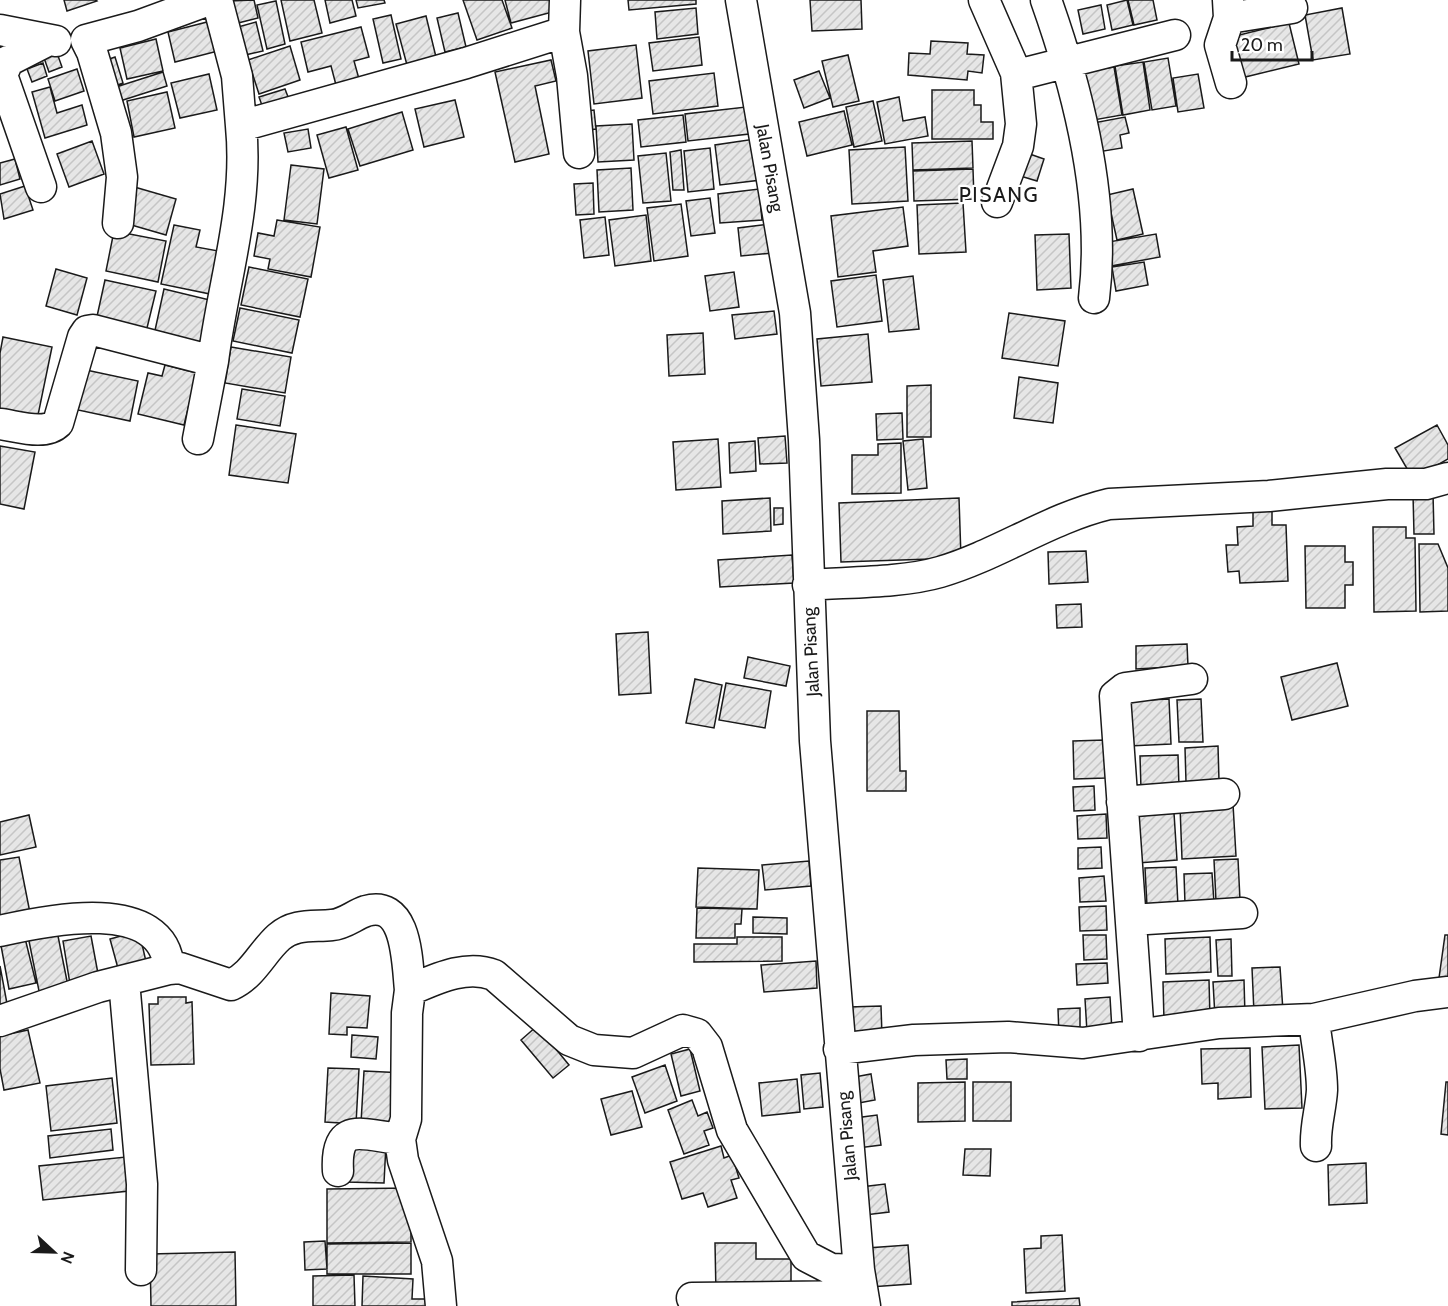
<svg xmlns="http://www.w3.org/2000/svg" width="1448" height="1306" viewBox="0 0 1448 1306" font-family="Cabin,sans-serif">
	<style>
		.building { fill: url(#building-hatch); stroke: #1a1a1a; stroke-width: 1.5 }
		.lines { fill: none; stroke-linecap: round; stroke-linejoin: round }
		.minor-casing { stroke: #1a1a1a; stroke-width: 33 }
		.minor { stroke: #fff; stroke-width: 30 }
		.labels { text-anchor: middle; stroke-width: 4.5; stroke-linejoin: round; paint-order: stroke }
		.street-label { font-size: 18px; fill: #1a1a1a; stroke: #fff }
		.quarter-label { font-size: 21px; letter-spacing: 1.5px; fill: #1a1a1a; stroke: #fff }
	</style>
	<defs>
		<pattern id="building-hatch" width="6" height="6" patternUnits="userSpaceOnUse" patternTransform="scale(1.5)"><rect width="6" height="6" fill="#e6e6e6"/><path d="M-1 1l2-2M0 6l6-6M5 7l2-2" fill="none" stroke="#c5c5c5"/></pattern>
	</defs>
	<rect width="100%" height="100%" fill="#fff"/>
	<path class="building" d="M64,0H96L97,1L67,11Z
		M254,0L258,18L234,24L229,1Z
		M281,0H314L322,33L290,41Z
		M325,0H352L356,16L330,23Z
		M356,0H384L385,3L358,8Z
		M463,0H502L512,28L477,40Z
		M505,0H553L556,11L511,23Z
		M628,0H696V4L629,10Z
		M810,0H861L862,29L812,31Z
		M1127,0L1133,25L1112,30L1107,5Z
		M1128,0H1153L1157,20L1134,25Z
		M276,1L285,44L267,49L257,5Z
		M1101,5L1105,29L1083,34L1078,10Z
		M696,8L698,34L657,39L655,12Z
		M1342,8L1350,54L1313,60L1305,15Z
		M458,13L466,47L445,52L437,18Z
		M391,15L401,59L383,63L373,19Z
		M426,16L436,57L407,65L396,24Z
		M211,21L218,51L175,62L168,32Z
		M256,22L263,51L245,55L238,27Z
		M1289,23L1299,64L1241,78L1231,37Z
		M361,27L369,57L354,61L359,79L336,85L331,66L308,72L301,42Z
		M699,37L702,65L653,71L649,43Z
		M156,39L163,71L127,79L120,48Z
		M931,41L968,43L967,54L984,55L982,73L968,71L967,80L908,75L909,53L930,54Z
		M636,45L642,98L594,104L588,51Z
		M290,46L300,80L259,94L248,60Z
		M57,53L62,67L49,72L44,58Z
		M848,55L859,101L833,107L822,61Z
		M115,57L123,83L110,88L101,62Z
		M1168,58L1176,106L1152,110L1144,62Z
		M551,60L556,81L535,86L549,154L515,162L495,72Z
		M1143,62L1150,110L1123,115L1115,66Z
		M43,63L47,76L32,82L27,69Z
		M1114,67L1122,115L1088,121L1080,72Z
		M77,69L84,91L55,101L48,79Z
		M819,71L830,98L804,108L794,80Z
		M163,72L167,86L120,101L116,87Z
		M714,73L718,106L653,114L649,81Z
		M209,74L217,110L180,118L171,83Z
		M1198,74L1204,108L1178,112L1173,78Z
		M50,87L57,113L82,105L87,125L45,138L32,92Z
		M285,89L290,102L264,111L259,97Z
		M932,90H974V105H981V122H993V139H932Z
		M167,92L175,128L134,137L127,101Z
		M899,97L903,121L925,117L928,136L885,144L877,102Z
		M455,100L464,137L424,147L415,109Z
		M873,101L882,141L854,147L846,107Z
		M746,107L749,134L688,141L685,114Z
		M594,110L596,129L580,131L578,112Z
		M844,111L852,145L807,156L799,122Z
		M402,112L413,150L360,166L348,129Z
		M683,115L686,142L641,147L638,120Z
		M1125,117L1129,133L1120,135L1122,148L1098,152L1093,123Z
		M632,124L634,160L598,162L596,126Z
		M346,127L358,170L329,178L317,135Z
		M308,129L311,148L288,152L284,133Z
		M755,139L761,180L720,185L715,145Z
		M92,141L104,174L69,187L57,154Z
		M972,141L973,168L913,170L912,143Z
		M905,147L908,201L852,204L849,150Z
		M710,148L714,189L688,192L684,151Z
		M681,150L684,190H673L670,152Z
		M1024,152L1044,159L1037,181L1017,175Z
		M666,153L671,201L643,203L638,156Z
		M15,159L20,179L0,185V163Z
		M291,165L324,169L317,224L284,220Z
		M631,168L633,210L599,212L597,170Z
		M973,169L974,199L914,201L913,171Z
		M593,183L594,214L576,215L574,184Z
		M25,186L33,210L4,219L0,194Z
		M131,186L176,199L166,235L121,222Z
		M759,189L762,220L720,223L718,194Z
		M1133,189L1143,234L1117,240L1107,195Z
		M710,198L715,233L691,236L686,201Z
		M963,203L966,252L919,254L917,205Z
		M681,204L688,256L654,261L647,208Z
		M903,207L908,246L873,251L876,272L838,277L831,216Z
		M646,215L651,261L615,266L609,220Z
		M605,217L609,255L584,258L580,220Z
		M277,220L320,227L311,277L268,269L270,259L254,256L258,233L274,236Z
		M770,224L773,253L741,256L738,228Z
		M174,225L200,230L196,247L224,252L215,295L161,284Z
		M114,231L166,241L158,282L106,271Z
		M1069,234L1071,288L1037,290L1035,235Z
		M1156,234L1160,257L1111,266L1108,242Z
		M1144,262L1148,285L1116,291L1112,267Z
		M249,267L308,279L300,317L241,305Z
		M56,269L87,278L77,315L46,306Z
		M734,272L739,307L710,311L705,276Z
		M876,275L882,321L837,327L831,281Z
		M913,276L919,329L889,332L883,280Z
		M105,280L156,291L146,332L96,321Z
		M164,289L214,301L203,347L154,335Z
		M240,308L299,320L292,353L233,341Z
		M774,311L777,334L735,339L732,315Z
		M1009,313L1065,321L1058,366L1002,358Z
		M703,333L705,374L669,376L667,335Z
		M868,334L872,382L821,386L817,339Z
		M3,337L52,347L37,420L0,413V353Z
		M231,347L291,357L285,393L225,383Z
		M165,365L197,373L184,425L138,414L148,373L162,376Z
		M86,370L138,381L130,421L78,410Z
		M1019,377L1058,383L1053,423L1014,418Z
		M931,385V437H907V386Z
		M242,389L285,396L280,426L237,419Z
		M902,413L903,439L877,440L876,414Z
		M236,425L296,434L288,483L229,475Z
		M1437,425L1448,445V459L1413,479L1395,448Z
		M785,436L787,463L760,464L758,438Z
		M718,439L721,487L676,490L673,442Z
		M923,439L927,488L908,490L903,441Z
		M755,441L756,471L730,473L729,443Z
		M901,443V493L852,494V455H878V444Z
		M0,446L35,452L24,509L0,504Z
		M1433,493L1434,534H1414L1413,494Z
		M770,498L771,531L723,534L722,501Z
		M959,498L961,558L841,562L839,503Z
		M774,508H783V524L774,525Z
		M1272,511V525H1286L1288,581L1240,583L1239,571L1228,572L1226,545H1238L1237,527L1253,526V512Z
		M1373,527H1406V538H1415L1416,611L1374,612Z
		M1419,544H1438L1448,568V611L1420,612Z
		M1305,546H1345V562H1353V585H1345V608H1306Z
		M1086,551L1088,582L1049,584L1048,552Z
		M792,555L794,583L720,587L718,560Z
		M1081,604L1082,627L1057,628L1056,605Z
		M648,632L651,693L619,695L616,634Z
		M1187,644L1188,666L1136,669V646Z
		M748,657L790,666L786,686L744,678Z
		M1337,663L1348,706L1292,720L1281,677Z
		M695,679L722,685L714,728L686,723Z
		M726,683L771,691L765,728L719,720Z
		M1169,699L1171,744L1129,746L1127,701Z
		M1201,699L1203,742H1179L1177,700Z
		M867,711H899L900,771H906V791H867Z
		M1105,740L1106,778L1074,779L1073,741Z
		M1218,746L1219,781L1186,782L1185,748Z
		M1178,755L1179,787L1141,789L1140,756Z
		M1094,786L1095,810L1074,811L1073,787Z
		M1233,804L1236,856L1182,859L1180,806Z
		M1174,813L1177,860L1138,863L1136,816Z
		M1106,814L1107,838L1078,839L1077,816Z
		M29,815L36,847L0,855V822Z
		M1101,847L1102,868L1078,869V848Z
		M19,857L31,918L0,924V860Z
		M1238,859L1240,900L1216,901L1214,860Z
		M809,861L811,886L765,890L762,865Z
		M1176,867L1178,905L1147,906L1145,868Z
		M698,868L759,870L757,909L696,907Z
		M1212,873L1214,903L1185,904L1184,874Z
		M1104,876L1106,901L1080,902L1079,878Z
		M1106,906L1107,930L1080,931L1079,907Z
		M697,908L742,909L741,924H735V938H696Z
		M753,917L787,918V934L753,933Z
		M57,931L68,986L39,991L28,936Z
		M139,931L147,966L119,972L110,939Z
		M24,934L36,983L9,989L0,940Z
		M1083,935H1106L1107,959L1084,960Z
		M1445,935H1448V979L1439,978Z
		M91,936L99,979L70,984L63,941Z
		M737,937H782V961L694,962V944H737Z
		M1210,937L1211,972L1166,974L1165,939Z
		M1231,939L1232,976H1218L1216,940Z
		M816,961L817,988L764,992L761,965Z
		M1107,963L1108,983L1077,985L1076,964Z
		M0,966L8,1009L0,1011Z
		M1280,967L1283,1011L1254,1013L1252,968Z
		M1209,980L1210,1018L1164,1021L1163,982Z
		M1244,980L1245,1016L1215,1017L1213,982Z
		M331,993L370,996L367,1028L347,1027V1035L329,1034Z
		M158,997H186V1003L192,1002L194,1064L151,1065L149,1004H158Z
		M1110,997L1112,1031L1087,1032L1085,999Z
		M881,1006L882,1036H849V1007Z
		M1080,1008V1035L1059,1036L1058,1009Z
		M537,1026L569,1065L553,1078L521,1040Z
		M28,1030L40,1083L4,1090L0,1069V1036Z
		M352,1035L378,1037L376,1059L351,1057Z
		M1299,1045L1302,1108L1265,1109L1262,1047Z
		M1250,1048L1251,1097L1218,1099V1083L1202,1084L1201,1049Z
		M690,1049L700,1091L681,1096L671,1054Z
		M967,1059V1079H947L946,1060Z
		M665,1065L677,1101L645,1113L632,1077Z
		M328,1068L359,1069L356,1124L325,1122Z
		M364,1071L405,1073L401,1126L361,1123Z
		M820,1073L823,1107L804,1109L801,1075Z
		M871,1074L875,1100L853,1104L849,1078Z
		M112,1078L117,1123L51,1131L46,1086Z
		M797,1079L800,1112L762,1116L759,1083Z
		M965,1082V1121L918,1122V1083Z
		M973,1082H1011V1121H973Z
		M1446,1082H1448V1135L1441,1134Z
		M632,1091L642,1127L611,1135L601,1099Z
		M692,1100L698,1116L707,1112L713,1128L704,1131L709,1145L684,1154L668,1110Z
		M877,1115L881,1145L858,1148L855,1118Z
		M111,1129L113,1150L50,1158L48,1136Z
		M348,1142L386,1144L384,1183L346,1182Z
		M721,1146L724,1158L732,1155L739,1178L731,1180L737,1198L708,1207L703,1193L682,1199L670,1162Z
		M965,1149H991L990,1176L963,1175Z
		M126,1157L129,1191L43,1200L39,1166Z
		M1366,1163L1367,1203L1329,1205L1328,1165Z
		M885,1184L889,1212L865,1215L861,1187Z
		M411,1188V1242L327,1243V1189Z
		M1062,1235L1065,1291L1026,1293L1024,1249L1041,1248V1236Z
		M325,1241L327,1269L305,1270L304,1242Z
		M411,1243V1274H327V1244Z
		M715,1243H756V1259H791V1293L716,1294Z
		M908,1245L911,1284L870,1287L867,1248Z
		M235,1252L236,1306H151L150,1254Z
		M354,1275L355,1306H313V1276Z
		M363,1276L413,1279L412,1299H434V1306H362Z
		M1079,1298L1080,1306H1012V1302Z"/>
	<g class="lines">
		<defs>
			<path id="minor" d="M217,0L237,76L241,126L466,63L564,32L565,0
				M741,0L795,313L804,440L815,741L859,1270L865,1306
				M984,0L1016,73L1029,72L1175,35
				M1046,0C1078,90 1106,202 1094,298
				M1228,0L1229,18L1220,45L1231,83
				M1229,18L1292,8
				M0,30L56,41
				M564,32L572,76L579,153
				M41,187L2,75L8,61L47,41
				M997,202L1018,146L1021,124L1016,73
				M118,223L122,177L116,133L92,52L86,40L138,26L209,0
				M0,424C17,426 45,436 58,423L83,337L87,331L93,330L213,361C223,282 249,206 241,126
				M198,439L213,361
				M808,585C847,582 902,583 940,572C998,555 1050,518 1109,504L1269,496L1387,484H1426L1448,478
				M1122,802L1224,794
				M1131,920L1242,913
				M0,931C47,920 165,895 169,969
				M124,981L142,1184L141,1270
				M410,990L407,1013L406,1119L400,1139L403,1160L437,1261L441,1306
				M1314,1019C1316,1042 1322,1066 1322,1090C1321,1109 1315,1126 1316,1146
				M0,1021L98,987L169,969L180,968L231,985C253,975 262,952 279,937C295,923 313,927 332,925C345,924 354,915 366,911C408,899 407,963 410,990C436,979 466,964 494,975L569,1040L594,1050L633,1053L683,1030L697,1034L707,1047L732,1130L806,1256L831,1269L859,1270
				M1139,1036L1115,696L1125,688L1192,679
				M839,1049L914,1040L1008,1037L1083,1043L1219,1023L1314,1019L1415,996L1448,992
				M338,1171C335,1120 362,1135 400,1139
				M692,1298L863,1296"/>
		</defs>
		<use href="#minor" class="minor-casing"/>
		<use href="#minor" class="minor"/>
	</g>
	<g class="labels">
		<g class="street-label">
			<text transform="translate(770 168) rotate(80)" y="6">Jalan Pisang</text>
			<text transform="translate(811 652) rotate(-93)" y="6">Jalan Pisang</text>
			<text transform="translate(847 1136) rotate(-95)" y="6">Jalan Pisang</text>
		</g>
		<g class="quarter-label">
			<text x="999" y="202">PISANG</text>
		</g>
	</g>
	<g transform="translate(54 1252) rotate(112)" stroke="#ffffff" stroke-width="4.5" paint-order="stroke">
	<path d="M0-4.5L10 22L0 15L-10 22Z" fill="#1a1a1a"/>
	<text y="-9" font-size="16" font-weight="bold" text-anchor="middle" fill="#1a1a1a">N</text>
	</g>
	<path d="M1232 51v9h80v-9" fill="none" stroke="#1a1a1a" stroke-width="3"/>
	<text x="1241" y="51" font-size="18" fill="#1a1a1a" stroke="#ffffff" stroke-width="4.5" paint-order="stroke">20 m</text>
</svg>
